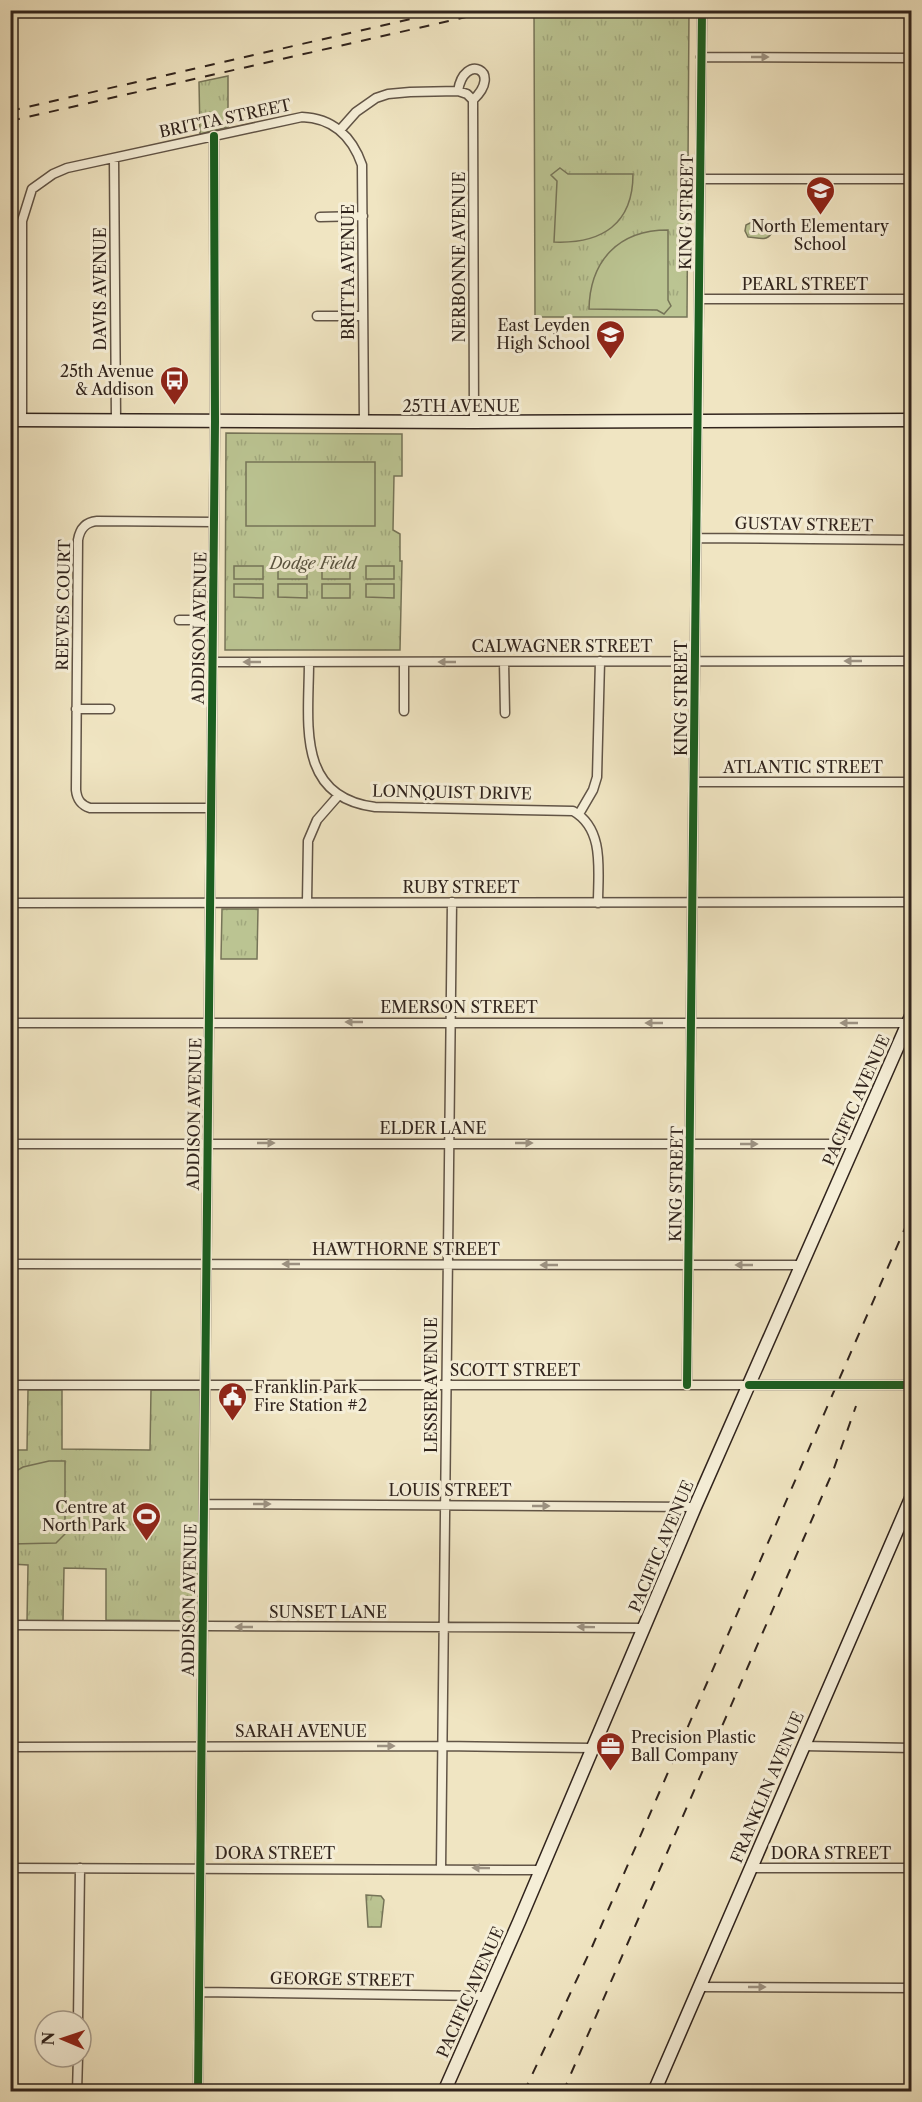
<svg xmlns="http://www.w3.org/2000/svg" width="922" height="2102" viewBox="0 0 922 2102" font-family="'Libre Caslon Text',serif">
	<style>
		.grass { fill: url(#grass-tufts); stroke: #767458; stroke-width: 1.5 }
		.pitch { fill: #bbc492; stroke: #767458; stroke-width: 1.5 }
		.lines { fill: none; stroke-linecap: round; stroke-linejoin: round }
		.street-casing { stroke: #615446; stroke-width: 11 }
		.secondary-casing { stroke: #31241d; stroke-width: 15 }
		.street { stroke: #f5eed7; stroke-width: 8 }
		.secondary { stroke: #f5eed7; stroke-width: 12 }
		.rail { stroke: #31241d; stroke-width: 2; stroke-dasharray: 10 10; stroke-linecap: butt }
		.cycleway-casing { stroke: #f5eed7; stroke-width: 11 }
		.cycleway { stroke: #1b5e20; stroke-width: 8 }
		.oneway { fill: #9d9383 }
		.labels { text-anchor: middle; stroke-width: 6; stroke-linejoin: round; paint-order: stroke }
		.street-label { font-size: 16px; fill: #31241d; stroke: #f5eed7 }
		.poi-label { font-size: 16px; fill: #31241d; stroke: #f5eed7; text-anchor: end }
		.park-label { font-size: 16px; font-style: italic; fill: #5a5440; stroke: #f5eed7 }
	</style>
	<defs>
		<pattern id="grass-tufts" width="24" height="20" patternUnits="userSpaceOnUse" patternTransform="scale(1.5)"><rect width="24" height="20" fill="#bbc492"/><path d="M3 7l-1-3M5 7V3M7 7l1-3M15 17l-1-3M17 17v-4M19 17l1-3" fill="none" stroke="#a1a87d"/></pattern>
	</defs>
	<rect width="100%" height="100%" fill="#f0e5c2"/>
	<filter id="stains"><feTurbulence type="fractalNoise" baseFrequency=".00333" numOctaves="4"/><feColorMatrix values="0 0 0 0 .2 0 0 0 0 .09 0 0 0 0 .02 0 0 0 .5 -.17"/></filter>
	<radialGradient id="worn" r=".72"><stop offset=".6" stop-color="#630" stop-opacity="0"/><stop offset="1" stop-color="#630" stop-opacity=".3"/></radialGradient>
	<path class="grass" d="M534,11H689L687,317H535Z
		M228,76V127L200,134L199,82Z
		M752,222L756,223L758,228L768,229L771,234C766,242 756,237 748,237L745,231L746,225Z
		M226,433L402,434V476H394L393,530L400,534V561H402L400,650H225Z
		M222,909H258L257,959H221Z
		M28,1390H62V1449L150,1450L151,1390H200L198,1621L106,1620V1569L64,1568L63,1621H27L28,1565L11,1564V1450H27Z
		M366,1895L381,1896L384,1900L381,1927H368Z"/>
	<path class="pitch" d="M560,168L568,174H633C633,224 602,244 554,242L557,181L551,175Z
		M668,230V300L671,306L664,314L657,310L589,309C590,261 618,230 668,230Z
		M246,462H375V526H246Z
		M234,566H263V579H234Z
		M278,566H307V579H278Z
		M322,566H350V579H322Z
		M366,566H394V579H366Z
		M234,584H263V598L234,597Z
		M278,584H307V598L278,597Z
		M322,584H350V598H322Z
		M366,584H394V598L366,597Z
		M49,1461H65V1534L56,1543L11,1544V1474L23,1467Z"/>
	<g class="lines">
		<defs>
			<path id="street" d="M701,57L912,58
				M458,91C464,52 504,71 473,100
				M340,130L356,112L376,98L388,94L410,92L458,91L467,94L473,100L474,422
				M114,158L116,420
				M700,179H912
				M320,217L363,216
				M699,299H912
				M317,316H363
				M22,420V221L32,189L53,174L67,168L302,117C332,118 352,136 362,165L364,422
				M697,538L912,540
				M179,620H213
				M212,662L912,661
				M309,662C309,722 295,797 375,807L573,811C605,829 598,871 598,903
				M404,662V711
				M504,662L505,713
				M76,709H110
				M694,782H912
				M210,808H90C81,805 77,800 76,790L78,540C80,528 86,522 97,521L214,522
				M579,814L593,790L597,777L600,661
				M307,902L308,841L317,820L338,796
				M10,903L912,902
				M10,1023H908
				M10,1144H855
				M10,1264L802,1265
				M10,1385H912
				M687,1385L702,10
				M204,1504L695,1507
				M10,1625L645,1628
				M803,1746L912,1748
				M10,1747L442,1746L592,1748
				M10,1868L540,1870
				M441,1868L452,902
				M750,1868H912
				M699,1987L912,1988
				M199,1992L485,1996
				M78,2021L80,1868
				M77,2092L78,2057
				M198,2092L215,421L214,136"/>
			<path id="secondary" d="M10,420L474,422L912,420
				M444,2092L519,1922L695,1507L912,1014
				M654,2092L912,1496"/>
		</defs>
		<use href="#street" class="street-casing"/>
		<use href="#secondary" class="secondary-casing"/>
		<use href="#street" class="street"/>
		<use href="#secondary" class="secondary"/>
		<path class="rail" d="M10,111L450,10
			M10,121L497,10
			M524,2092L592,1947L912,1212
			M563,2092L833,1471L856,1406"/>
		<defs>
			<path id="cycleway" d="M687,1385L702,10
				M749,1385H912
				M198,2092L215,421L214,136"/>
		</defs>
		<use href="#cycleway" class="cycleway-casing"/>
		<use href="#cycleway" class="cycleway"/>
	</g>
	<defs><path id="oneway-solid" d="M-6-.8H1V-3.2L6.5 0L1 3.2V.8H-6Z" transform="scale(1.5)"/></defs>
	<g class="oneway">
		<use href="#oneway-solid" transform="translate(760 57)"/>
		<use href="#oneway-solid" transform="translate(853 661) rotate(180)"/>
		<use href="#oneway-solid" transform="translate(252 662) rotate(180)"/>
		<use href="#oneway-solid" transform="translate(447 662) rotate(180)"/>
		<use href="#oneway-solid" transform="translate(354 1022) rotate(-180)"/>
		<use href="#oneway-solid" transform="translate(654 1023) rotate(-180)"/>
		<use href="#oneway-solid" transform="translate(849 1023) rotate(-180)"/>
		<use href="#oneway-solid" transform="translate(266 1143)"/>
		<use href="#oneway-solid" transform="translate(524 1143)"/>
		<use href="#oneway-solid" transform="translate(749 1144)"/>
		<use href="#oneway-solid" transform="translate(291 1264) rotate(-180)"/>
		<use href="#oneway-solid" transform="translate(549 1265) rotate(180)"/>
		<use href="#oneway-solid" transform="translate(744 1265) rotate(-180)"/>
		<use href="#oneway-solid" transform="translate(262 1504)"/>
		<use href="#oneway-solid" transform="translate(541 1506)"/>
		<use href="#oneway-solid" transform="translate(244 1627) rotate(-180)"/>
		<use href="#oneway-solid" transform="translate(586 1627) rotate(-179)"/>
		<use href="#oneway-solid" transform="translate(386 1746)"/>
		<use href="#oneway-solid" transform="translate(481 1868) rotate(-179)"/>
		<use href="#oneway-solid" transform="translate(757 1987)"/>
	</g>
	<defs>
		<symbol id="school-pin" viewBox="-11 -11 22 30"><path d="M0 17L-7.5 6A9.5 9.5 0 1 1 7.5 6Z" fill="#8f2418" stroke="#f5eed7"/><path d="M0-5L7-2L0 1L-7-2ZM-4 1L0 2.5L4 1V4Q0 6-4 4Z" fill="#fff"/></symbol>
		<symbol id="bus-pin" viewBox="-11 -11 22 30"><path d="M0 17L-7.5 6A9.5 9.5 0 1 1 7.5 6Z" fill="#8f2418" stroke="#f5eed7"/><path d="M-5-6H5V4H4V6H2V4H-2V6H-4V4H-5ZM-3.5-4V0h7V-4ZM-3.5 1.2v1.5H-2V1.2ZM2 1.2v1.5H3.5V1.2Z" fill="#fff"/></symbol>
		<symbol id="civic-pin" viewBox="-11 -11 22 30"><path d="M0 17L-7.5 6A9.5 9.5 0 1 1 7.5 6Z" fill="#8f2418" stroke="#f5eed7"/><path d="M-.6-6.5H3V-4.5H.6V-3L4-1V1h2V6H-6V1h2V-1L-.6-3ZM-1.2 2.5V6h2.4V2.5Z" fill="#fff"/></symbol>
		<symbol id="stadium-pin" viewBox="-11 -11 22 30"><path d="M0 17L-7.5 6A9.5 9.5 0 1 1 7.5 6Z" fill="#8f2418" stroke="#f5eed7"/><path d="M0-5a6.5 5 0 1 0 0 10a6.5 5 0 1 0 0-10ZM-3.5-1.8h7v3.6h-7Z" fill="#fff"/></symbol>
		<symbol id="office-pin" viewBox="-11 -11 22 30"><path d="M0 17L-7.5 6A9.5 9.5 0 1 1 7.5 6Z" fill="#8f2418" stroke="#f5eed7"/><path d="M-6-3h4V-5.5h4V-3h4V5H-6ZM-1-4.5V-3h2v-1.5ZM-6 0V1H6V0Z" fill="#fff"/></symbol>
	</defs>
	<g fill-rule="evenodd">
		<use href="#school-pin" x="804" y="174" width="33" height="45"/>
		<use href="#school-pin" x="594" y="318" width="33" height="45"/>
		<use href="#bus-pin" x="158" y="364" width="33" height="45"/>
		<use href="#civic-pin" x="216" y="1380" width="33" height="45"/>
		<use href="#stadium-pin" x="130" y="1500" width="33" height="45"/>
		<use href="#office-pin" x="594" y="1730" width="33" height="45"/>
	</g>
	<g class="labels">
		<g class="street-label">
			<text transform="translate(225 118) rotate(-12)" y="6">BRITTA STREET</text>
			<text transform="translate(686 212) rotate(-89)" y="6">KING STREET</text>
			<text transform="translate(459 257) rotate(-90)" y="6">NERBONNE AVENUE</text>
			<text transform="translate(348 272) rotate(-90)" y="6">BRITTA AVENUE</text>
			<text x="805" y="290">PEARL STREET</text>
			<text transform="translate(100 289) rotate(-90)" y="6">DAVIS AVENUE</text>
			<text x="461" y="412">25TH AVENUE</text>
			<text transform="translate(804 524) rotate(1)" y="6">GUSTAV STREET</text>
			<text transform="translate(63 605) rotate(-89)" y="6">REEVES COURT</text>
			<text transform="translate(199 628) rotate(-89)" y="6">ADDISON AVENUE</text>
			<text x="562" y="652">CALWAGNER STREET</text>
			<text transform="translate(681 698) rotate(-90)" y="6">KING STREET</text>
			<text x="803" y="773">ATLANTIC STREET</text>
			<text transform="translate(452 792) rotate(1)" y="6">LONNQUIST DRIVE</text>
			<text x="461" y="893">RUBY STREET</text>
			<text x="459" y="1013">EMERSON STREET</text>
			<text transform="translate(856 1100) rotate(-66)" y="6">PACIFIC AVENUE</text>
			<text transform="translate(194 1114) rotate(-89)" y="6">ADDISON AVENUE</text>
			<text x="433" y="1134">ELDER LANE</text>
			<text transform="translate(676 1184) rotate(-89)" y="6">KING STREET</text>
			<text x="406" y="1255">HAWTHORNE STREET</text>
			<text x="515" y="1376">SCOTT STREET</text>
			<text transform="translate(431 1385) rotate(-90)" y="6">LESSER AVENUE</text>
			<text x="450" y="1496">LOUIS STREET</text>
			<text transform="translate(661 1546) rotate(-67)" y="6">PACIFIC AVENUE</text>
			<text transform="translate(189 1600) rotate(-89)" y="6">ADDISON AVENUE</text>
			<text x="328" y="1618">SUNSET LANE</text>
			<text x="301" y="1737">SARAH AVENUE</text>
			<text transform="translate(767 1787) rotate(-67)" y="6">FRANKLIN AVENUE</text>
			<text x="275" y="1859">DORA STREET</text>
			<text x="831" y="1859">DORA STREET</text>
			<text transform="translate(342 1979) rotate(1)" y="6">GEORGE STREET</text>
			<text transform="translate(470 1992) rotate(-66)" y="6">PACIFIC AVENUE</text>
		</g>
		<g class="poi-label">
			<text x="820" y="232" text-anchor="middle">North Elementary<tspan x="820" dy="18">School</tspan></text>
			<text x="590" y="331">East Leyden<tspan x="590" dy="18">High School</tspan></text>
			<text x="154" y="377">25th Avenue<tspan x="154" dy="18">&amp; Addison</tspan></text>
			<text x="254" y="1393" text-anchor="start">Franklin Park<tspan x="254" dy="18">Fire Station #2</tspan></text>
			<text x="126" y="1513">Centre at<tspan x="126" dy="18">North Park</tspan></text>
			<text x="631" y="1743" text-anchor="start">Precision Plastic<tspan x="631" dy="18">Ball Company</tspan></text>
		</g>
		<g class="park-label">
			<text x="313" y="569">Dodge Field</text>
		</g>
	</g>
	<rect width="922" height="2102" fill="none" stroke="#f0e5c2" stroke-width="36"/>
	<rect x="12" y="12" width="898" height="2078" fill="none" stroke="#31241d" stroke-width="3"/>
	<rect x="18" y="18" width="886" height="2066" fill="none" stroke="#31241d" stroke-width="1.5"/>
	<g transform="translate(63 2039) rotate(272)"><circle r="28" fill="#f5eed7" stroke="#a79d8d" stroke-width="1.5"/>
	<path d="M0-4.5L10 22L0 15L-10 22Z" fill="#8f2418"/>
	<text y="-9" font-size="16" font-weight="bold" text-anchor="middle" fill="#31241d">N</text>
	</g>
	<rect width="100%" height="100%" filter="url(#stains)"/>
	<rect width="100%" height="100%" fill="url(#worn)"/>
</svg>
